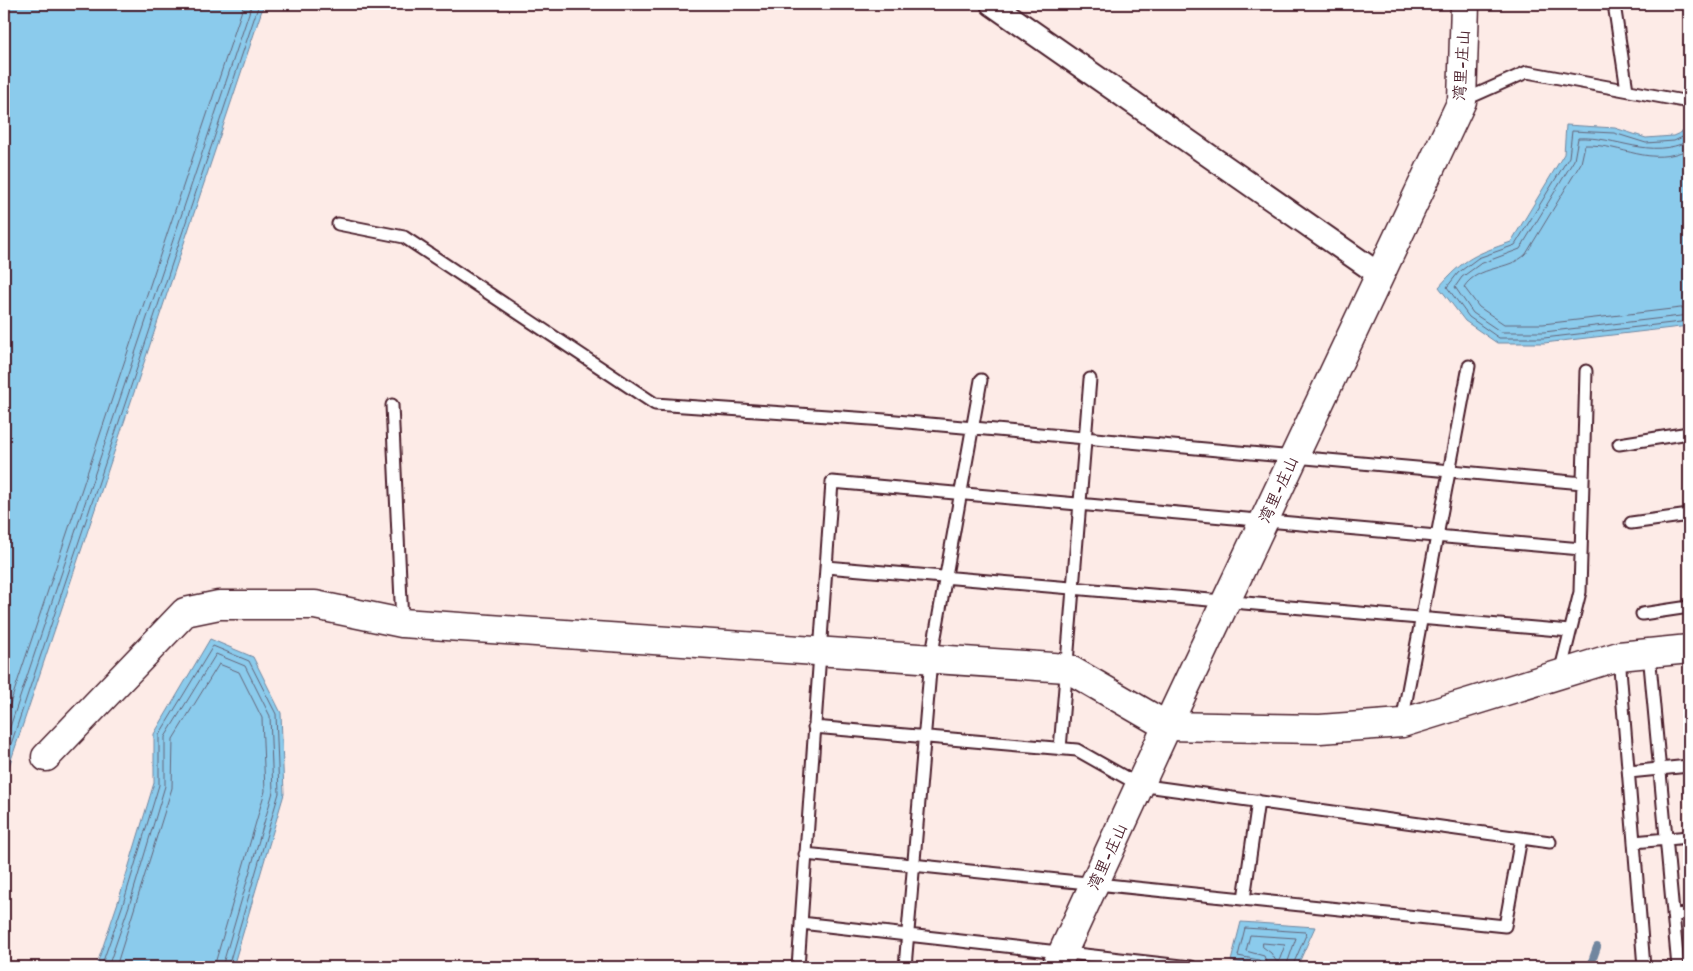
<svg xmlns="http://www.w3.org/2000/svg" width="1693" height="971" viewBox="0 0 1693 971" font-family="Sriracha,'LXGW WenKai TC',sans-serif">
	<style>
		.water { fill: #8bcbec; stroke: #71869f }
		.lines { fill: none; stroke-linecap: round; stroke-linejoin: round }
		.shore { stroke: #646478; stroke-width: 1 }
		.stream { stroke: #71869f; stroke-width: 8 }
		.service-casing { stroke: #4a1f2b; stroke-width: 15 }
		.minor-casing { stroke: #4a1f2b; stroke-width: 26 }
		.tertiary-casing { stroke: #4a1f2b; stroke-width: 31 }
		.secondary-casing { stroke: #4a1f2b; stroke-width: 31 }
		.service { stroke: #fff; stroke-width: 11 }
		.minor { stroke: #fff; stroke-width: 22 }
		.tertiary { stroke: #fff; stroke-width: 28 }
		.secondary { stroke: #fff; stroke-width: 28 }
		.labels { text-anchor: middle; stroke-width: 4.5; stroke-linejoin: round; paint-order: stroke }
		.street-label { font-size: 16px; fill: #4a1f2b; stroke: #fff }
	</style>
	<rect width="100%" height="100%" fill="#fdebe7"/>
	<filter id="ink" filterUnits="userSpaceOnUse"><feTurbulence type="fractalNoise" baseFrequency=".02" numOctaves="2"/><feDisplacementMap in="SourceGraphic" scale="10" xChannelSelector="R" yChannelSelector="G"/><feConvolveMatrix kernelMatrix="1 2 1 2 8 2 1 2 1" color-interpolation-filters="sRGB"/></filter>
	<g filter="url(#ink)">
		<path class="water" d="M4,4H264L4,781Z
			M1566,125L1615,128L1646,138L1673,136L1689,129V326L1544,343H1497L1465,321L1439,287C1464,258 1476,254 1511,242L1564,154Z
			M210,639L253,657L281,713L284,794L233,967H96L118,902L154,783V734Z
			M1241,922L1315,927L1297,967H1274L1231,961Z"/>
		<g class="lines">
			<path class="shore" d="M1689,134L1674,141L1646,143L1614,133L1572,131L1569,157L1515,245L1478,258L1458,273L1447,287L1469,317L1499,338H1544L1689,321
				M1689,141C1648,160 1619,136 1578,138L1574,160L1520,249L1480,264L1462,277L1455,287L1473,313L1501,332H1544L1689,315
				M1689,149C1649,168 1624,144 1585,145L1581,163L1526,254C1509,271 1478,265 1464,287L1479,307L1504,324H1543L1689,307
				M4,722L244,4
				M4,745L252,4
				M4,765L259,4
				M1263,943L1285,945L1279,961H1276L1271,953L1263,947Z
				M101,967L123,904L159,785V735L213,646L249,661L276,714L279,793L228,967
				M108,967L129,906L165,786V737L216,654L245,666L270,716L273,792L222,967
				M116,967L172,788L173,739L219,664L239,672L262,718L265,791L214,967
				M1262,967L1259,960L1238,956L1245,928L1305,932L1306,935L1292,967
				M1268,967L1264,956L1246,951L1250,935L1296,938L1286,967"/>
			<path class="stream" d="M1590,967L1597,947"/>
			<defs>
				<path id="service" d="M1614,4L1627,90
					M1464,100L1527,72L1689,102
					M338,224L404,237L655,404L885,420L1583,483
					M392,405L402,623
					M1619,444L1689,433
					M1631,523L1689,515
					M826,567L1570,631
					M1642,614L1689,607
					M1649,653L1678,967
					M1619,656L1644,967
					M1560,673L1580,592L1586,371
					M1402,722L1469,366
					M814,727L1077,750L1139,785L1550,842
					M1060,749L1090,379
					M1629,772L1689,766
					M1634,842L1689,837
					M805,854L1505,926L1521,838
					M1244,899L1258,801
					M1673,915L1689,914
					M801,923L1191,967
					M798,967L832,482L1581,549
					M905,967L931,659L981,380"/>
				<path id="minor" d="M992,4L1380,275"/>
				<path id="tertiary" d="M46,757L185,612L219,605H315L402,623L1067,668L1167,726L1320,729L1402,723L1619,656L1689,649"/>
				<path id="secondary" d="M1056,967L1167,726L1462,101L1465,4"/>
			</defs>
			<use href="#service" class="service-casing"/>
			<use href="#minor" class="minor-casing"/>
			<use href="#tertiary" class="tertiary-casing"/>
			<use href="#secondary" class="secondary-casing"/>
			<use href="#service" class="service"/>
			<use href="#minor" class="minor"/>
			<use href="#tertiary" class="tertiary"/>
			<use href="#secondary" class="secondary"/>
		</g>
	</g>
	<g class="labels">
		<g class="street-label">
			<text transform="translate(1461 65) rotate(-86)" y="6">湾里-庄山</text>
			<text transform="translate(1278 489) rotate(-65)" y="6">湾里-庄山</text>
			<text transform="translate(1107 856) rotate(-65)" y="6">湾里-庄山</text>
		</g>
	</g>
	<rect width="1693" height="971" fill="none" stroke="#fff" stroke-width="20"/>
	<rect x="10" y="10" width="1673" height="951" fill="none" stroke="#4a1f2b" stroke-width="2" filter="url(#ink)"/>
</svg>
